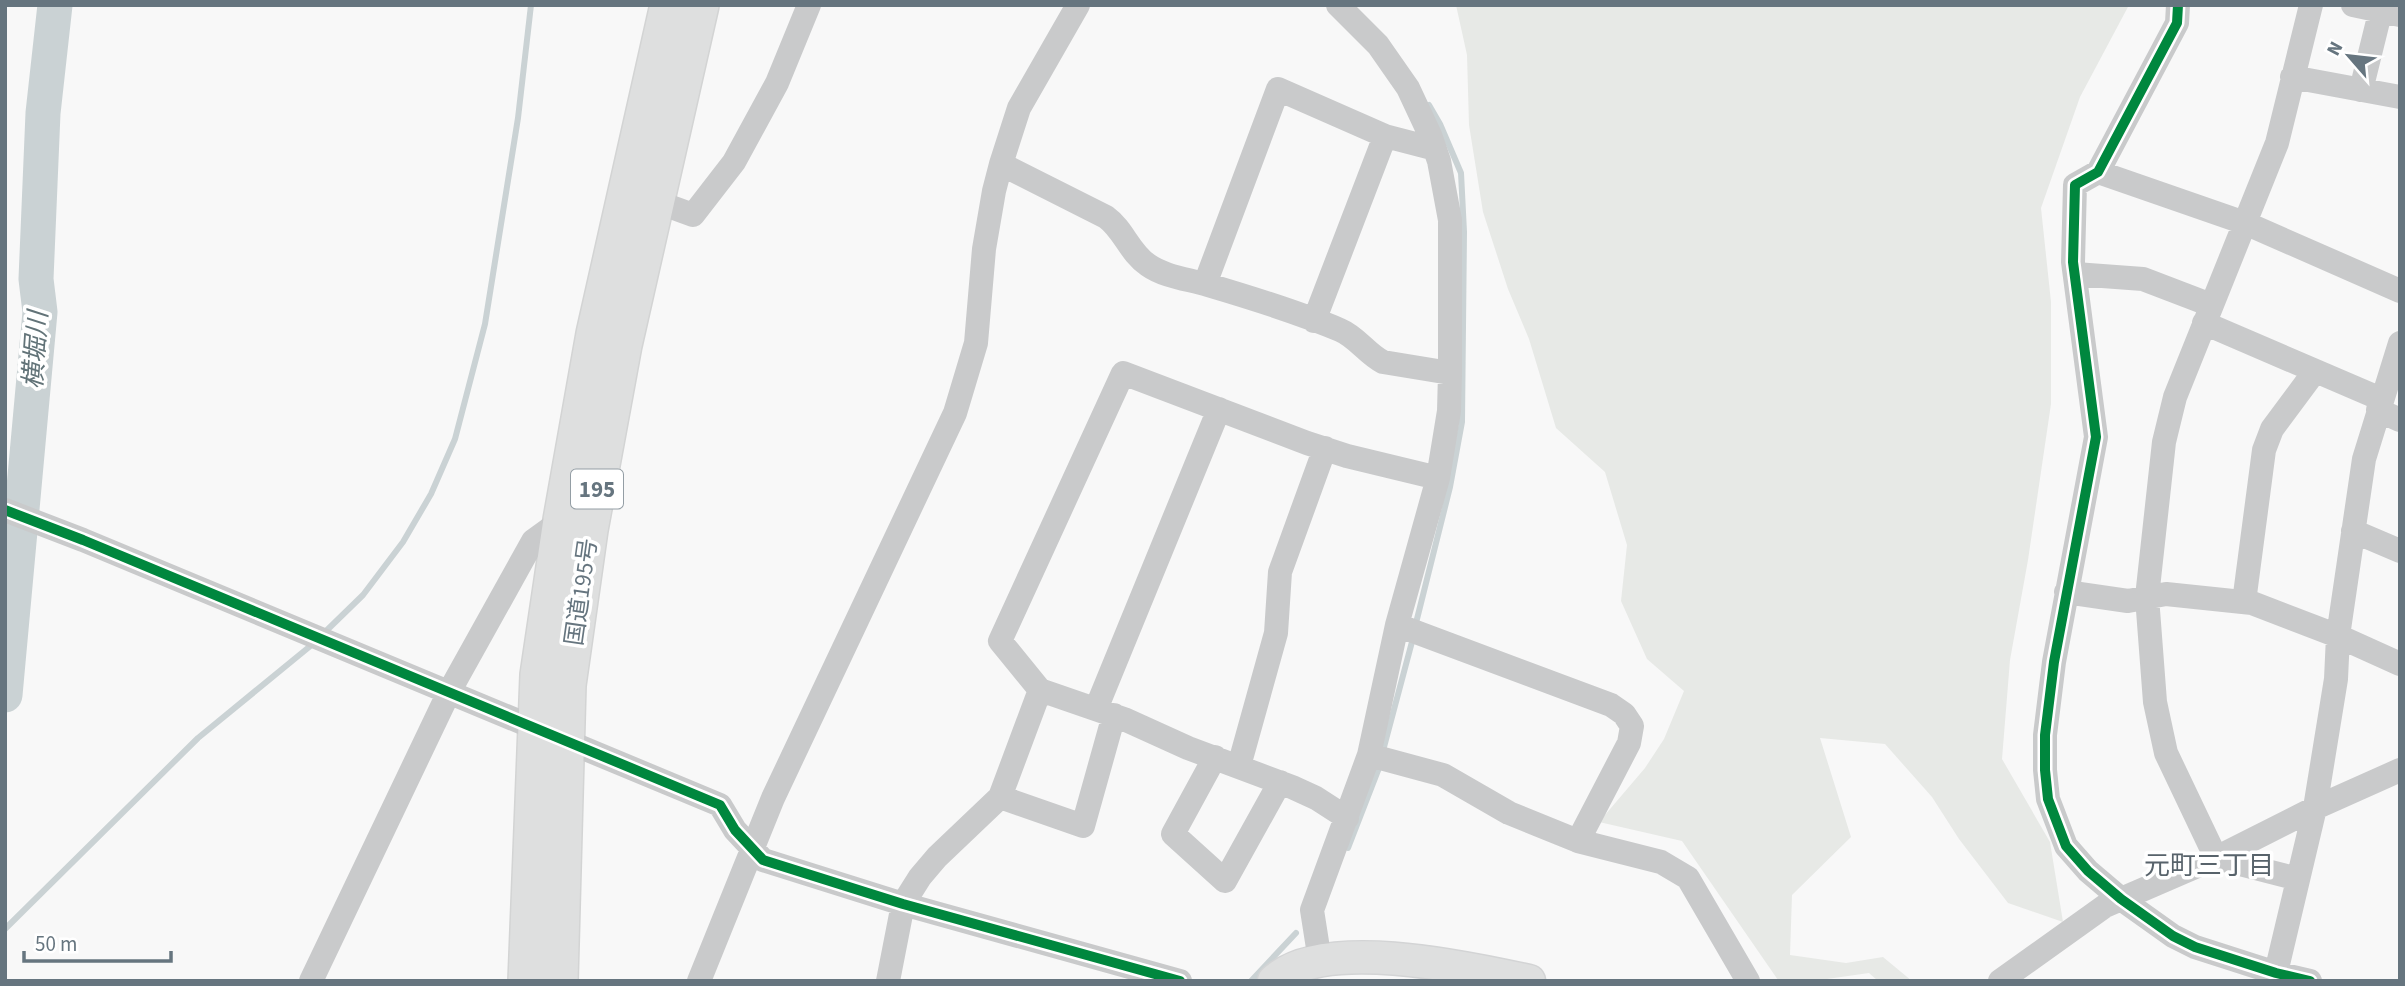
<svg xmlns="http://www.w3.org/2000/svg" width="2405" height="986" viewBox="0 0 2405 986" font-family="'Source Sans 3','Noto Sans JP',sans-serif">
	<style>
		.green { fill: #e7e9e6 }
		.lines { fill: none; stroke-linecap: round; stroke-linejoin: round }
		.stream { stroke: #cad2d4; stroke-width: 6 }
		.river { stroke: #cad2d4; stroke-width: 35 }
		.major-casing { stroke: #d3d4d5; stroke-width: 35 }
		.highway-casing { stroke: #d3d4d4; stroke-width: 40 }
		.minor { stroke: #c9cacb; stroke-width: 24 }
		.major { stroke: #dedfdf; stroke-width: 32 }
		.highway { stroke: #dedfdf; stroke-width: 37 }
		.cycleway-casing { stroke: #fff; stroke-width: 15 }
		.cycleway { stroke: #00873e; stroke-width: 10 }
		.labels { text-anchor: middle; stroke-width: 7; stroke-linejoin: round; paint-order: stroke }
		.shield { fill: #fff; stroke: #949ea5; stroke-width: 2 }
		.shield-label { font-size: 23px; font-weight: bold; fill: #66757f }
		.street-label { font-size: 24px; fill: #66757f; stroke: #fff }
		.water-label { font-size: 26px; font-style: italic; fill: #627378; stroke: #fff }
		.neighbourhood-label { font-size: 26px; fill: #58636b; stroke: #fff }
	</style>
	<rect width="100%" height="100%" fill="#f8f8f8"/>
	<path class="green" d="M1456,5H2129L2080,97L2041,208L2051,302V404L2028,560L2010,660L2002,759L2050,842L2063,922L2008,903L1959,839L1932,797L1885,744L1820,738L1851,837L1792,895L1790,955L1846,963L1883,957L1912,981H1878L1869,973L1827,979L1778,980L1682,841L1599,822L1645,768L1664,739L1684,691L1647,659L1621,601L1627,545L1605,472L1556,428L1529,339L1508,289L1483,212L1469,125L1467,55Z"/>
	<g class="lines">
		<path class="stream" d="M1415,627L1450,487L1462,422L1464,232L1461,173L1440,124L1429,105
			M324,633L363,595L403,542L431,494L455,439L485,324L518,118L531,5
			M1384,747L1413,638
			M1348,848L1379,768
			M5,929L198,738L314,643
			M1251,981L1296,933"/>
		<path class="river" d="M5,695L40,312L36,279L43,113L55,5"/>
		<defs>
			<path id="major" d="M1274,981C1323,935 1469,968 1529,981"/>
			<path id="highway" d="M527,981L539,675L562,520L595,334L669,5
				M559,981L567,685L589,530L623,345L700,5"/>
		</defs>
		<use href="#major" class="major-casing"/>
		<use href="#highway" class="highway-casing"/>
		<path class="minor" d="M2178,5L2177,23L2098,172L2075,185L2073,262L2096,437L2054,662L2045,735V770L2048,799L2066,846L2088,871L2121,899L2173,936L2195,947L2276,973L2310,981
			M2353,5L2400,15
			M2292,77L2400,97
			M2361,90L2382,5
			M1001,164L1106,217C1124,230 1129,252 1148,265C1165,277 1188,279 1208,285C1252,298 1298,312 1340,330C1357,337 1367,354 1383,362L1450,373
			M2098,172L2245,223L2400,291
			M641,196L693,215L734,162L777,83L809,5
			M2075,274L2143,279L2211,305
			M1205,284L1278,89L1385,136L1435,149
			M1314,321L1385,136
			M2204,323L2381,399
			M2378,410L2400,420
			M5,510L83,540L720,805L735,830L763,860L903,904L1180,981
			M2353,531L2400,551
			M2066,592L2128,601L2166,594L2252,603L2338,636L2400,664
			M2244,602L2264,450L2272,429L2315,371
			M1397,625L1611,705L1624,714L1632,726L1629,743L1578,841
			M1096,709L1219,409
			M1369,755L1443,775L1509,813L1578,841L1661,862L1688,878L1748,981
			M1215,757L1173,834L1225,881L1280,782
			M1239,766L1276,633L1280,572L1325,448
			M1000,797L1083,826L1114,715
			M1347,818L1316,798L1292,787L1188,748L1124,719L1040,690L1000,641L1123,373L1307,443L1347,456L1438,478
			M2298,879L2216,858L2166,753L2155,702L2147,597L2164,442L2175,397L2277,143L2311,5
			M1320,961L1312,910L1369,755L1397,625L1438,478L1449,411L1450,373V220L1439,161L1430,135L1408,88L1378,45L1338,5
			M311,981L449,692L533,541L562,520
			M699,981L773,798L955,413L976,343L984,249L994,191L1001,164L1019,108L1078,5
			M888,981L903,904L920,877L937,857L1000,797L1040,690
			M2000,981L2105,906L2216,858L2315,808L2400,770
			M2274,981L2315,808L2336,679L2338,636L2364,459L2400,343"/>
		<use href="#major" class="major"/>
		<use href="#highway" class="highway"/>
		<defs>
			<path id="cycleway" d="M2178,5L2177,23L2098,172L2075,185L2073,262L2096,437L2054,662L2045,735V770L2048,799L2066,846L2088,871L2121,899L2173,936L2195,947L2276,973L2310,981
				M5,510L83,540L720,805L735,830L763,860L903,904L1180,981"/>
		</defs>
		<use href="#cycleway" class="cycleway-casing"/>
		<use href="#cycleway" class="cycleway"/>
	</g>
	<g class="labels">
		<rect class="shield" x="571" y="469.5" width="52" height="39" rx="5"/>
		<g class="shield-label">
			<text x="597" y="497">195</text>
		</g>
		<g class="street-label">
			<text transform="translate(581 592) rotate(-82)" y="8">国道195号</text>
		</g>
		<g class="water-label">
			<text transform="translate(35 350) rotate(-86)" y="9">横堀川</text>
		</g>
		<g class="neighbourhood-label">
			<text x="2209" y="874">元町三丁目</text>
		</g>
	</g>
	<rect width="2405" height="986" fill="none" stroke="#66757f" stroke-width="14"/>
	<g transform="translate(2349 56) rotate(298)" stroke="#ffffff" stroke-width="5" paint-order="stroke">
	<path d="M0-5L12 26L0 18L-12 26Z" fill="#66757f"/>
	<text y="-10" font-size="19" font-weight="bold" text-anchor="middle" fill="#66757f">N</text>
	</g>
	<path d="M24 951v10h147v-10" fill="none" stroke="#66757f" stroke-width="3.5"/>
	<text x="35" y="951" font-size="21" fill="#66757f" stroke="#ffffff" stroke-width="5" paint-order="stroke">50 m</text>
</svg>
